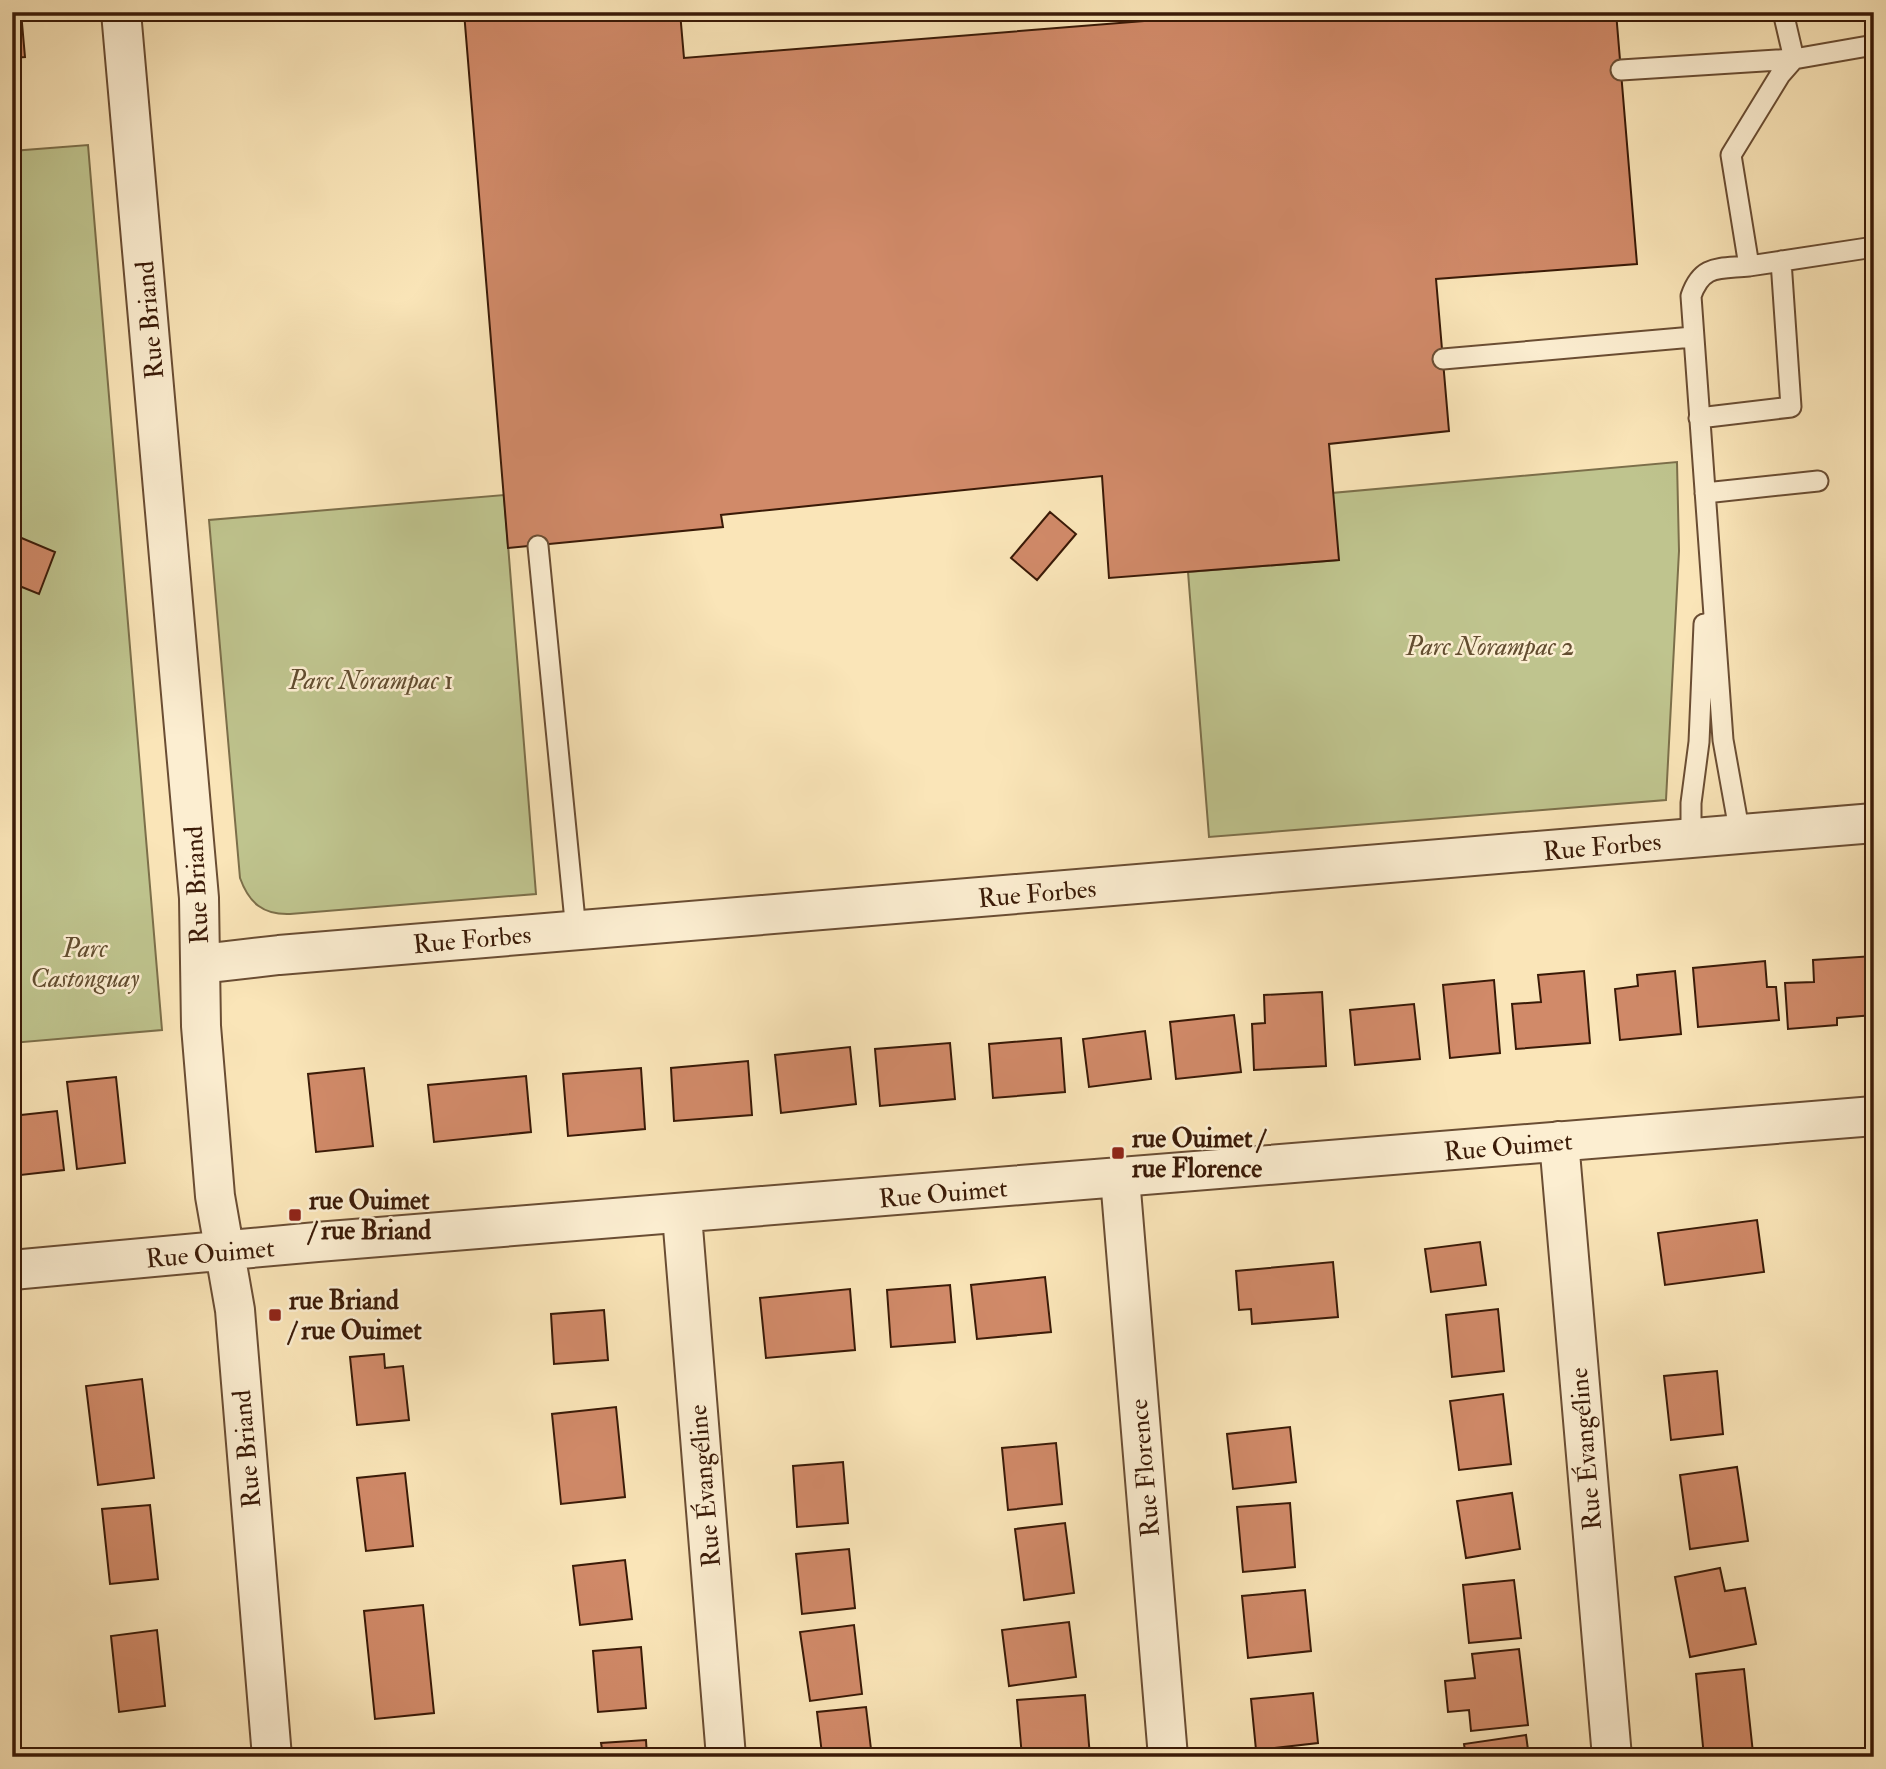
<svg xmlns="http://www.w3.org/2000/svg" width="1886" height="1769" viewBox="0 0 1886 1769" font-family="'IM FELL Double Pica',serif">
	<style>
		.green { fill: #bfc48e; stroke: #7c6f4a; stroke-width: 2 }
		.building { fill: #d18a69; stroke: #3a1a07; stroke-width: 2 }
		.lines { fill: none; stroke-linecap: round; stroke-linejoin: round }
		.lane-casing { stroke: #6a4d33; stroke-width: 23 }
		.street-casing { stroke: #6a4d33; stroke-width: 42 }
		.lane { stroke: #fceed1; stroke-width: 19 }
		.street { stroke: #fceed1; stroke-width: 38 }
		.poi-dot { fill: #8f2418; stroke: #fceed1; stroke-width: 2.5 }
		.labels { text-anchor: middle; stroke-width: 5; stroke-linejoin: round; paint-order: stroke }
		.street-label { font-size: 26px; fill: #3a1a07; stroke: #fceed1 }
		.park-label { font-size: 26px; font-style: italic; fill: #624d30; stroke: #fceed1 }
		.poi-label { font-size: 26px; font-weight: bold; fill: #3a1a07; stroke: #fceed1; text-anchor: start }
	</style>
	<rect width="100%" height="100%" fill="#fae5b8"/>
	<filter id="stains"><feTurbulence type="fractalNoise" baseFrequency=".00286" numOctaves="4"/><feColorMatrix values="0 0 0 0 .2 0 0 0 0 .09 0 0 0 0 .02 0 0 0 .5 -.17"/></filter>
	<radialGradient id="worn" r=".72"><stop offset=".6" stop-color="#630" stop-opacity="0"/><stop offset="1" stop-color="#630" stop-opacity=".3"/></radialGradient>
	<path class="green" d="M88,145L162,1030L12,1043V151Z
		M1677,462L1679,551L1666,800L1209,837L1188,572L1338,560L1332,493Z
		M504,495L536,894L290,914C263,915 249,903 240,878L209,520Z"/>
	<path class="building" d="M12,12H21L25,57L12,58Z
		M464,12H680L684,58L1257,12H1616L1637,264L1436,279L1449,431L1329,444L1339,560L1109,578L1102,476L721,515L723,527L508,548Z
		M1050,512L1076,534L1037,580L1011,558Z
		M12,534L55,552L39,594L12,583Z
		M1874,956V1015L1837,1018V1025L1788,1029L1785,983L1814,982L1813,960Z
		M1765,961L1767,987H1776L1779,1020L1698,1027L1693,968Z
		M1584,971L1590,1043L1516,1049L1512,1004L1541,1002L1538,975Z
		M1675,971L1681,1034L1620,1040L1615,989L1638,986L1637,975Z
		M1494,980L1500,1053L1450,1058L1443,985Z
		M1322,992L1326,1066L1254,1070L1252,1024L1265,1023L1264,995Z
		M1414,1004L1420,1059L1355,1065L1350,1010Z
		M1234,1015L1241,1072L1176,1079L1170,1022Z
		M1145,1031L1151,1079L1089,1087L1083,1039Z
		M1061,1038L1065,1092L993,1098L989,1044Z
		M950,1043L955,1099L880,1106L875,1049Z
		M850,1047L856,1104L781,1113L775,1055Z
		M748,1061L752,1115L674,1121L671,1068Z
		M364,1068L373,1146L316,1152L308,1074Z
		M641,1068L645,1129L568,1136L563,1074Z
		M526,1076L531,1132L434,1142L428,1085Z
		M116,1077L125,1163L77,1169L67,1082Z
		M57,1111L64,1170L12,1176V1116Z
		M1757,1220L1764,1272L1665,1285L1658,1233Z
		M1480,1242L1486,1285L1431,1292L1425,1249Z
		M1333,1262L1338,1317L1252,1324L1251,1309L1239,1310L1236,1271Z
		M1045,1277L1051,1332L977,1339L971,1285Z
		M950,1285L955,1342L891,1347L887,1290Z
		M850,1289L855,1350L766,1358L760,1298Z
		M1498,1309L1504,1371L1452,1377L1446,1315Z
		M604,1310L608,1360L554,1364L551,1314Z
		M384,1354L385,1368L403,1366L409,1420L357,1425L350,1357Z
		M1717,1371L1723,1434L1671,1440L1664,1376Z
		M142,1379L154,1478L98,1485L86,1386Z
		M1503,1394L1511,1464L1459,1470L1450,1401Z
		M616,1407L625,1497L561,1504L552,1414Z
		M1290,1427L1296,1482L1233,1489L1227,1434Z
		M1056,1443L1062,1504L1008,1510L1002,1448Z
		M843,1462L848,1523L797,1527L793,1466Z
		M1737,1467L1748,1541L1690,1549L1680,1475Z
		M405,1473L413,1546L366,1551L357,1478Z
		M1512,1493L1520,1549L1466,1558L1457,1501Z
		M1290,1503L1295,1567L1243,1572L1237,1507Z
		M150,1505L158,1579L110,1584L102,1509Z
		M1065,1523L1074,1593L1024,1600L1015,1529Z
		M849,1549L855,1608L802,1614L796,1554Z
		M625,1560L632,1619L580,1625L573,1566Z
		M1720,1568L1725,1591L1745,1588L1756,1644L1690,1657L1675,1577Z
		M1514,1580L1521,1638L1469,1643L1463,1585Z
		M1305,1590L1311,1651L1248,1658L1242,1596Z
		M423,1605L434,1713L375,1719L364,1611Z
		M1069,1622L1076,1677L1009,1686L1002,1630Z
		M854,1625L862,1694L810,1701L800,1632Z
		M157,1630L165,1706L119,1712L111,1636Z
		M641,1647L646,1708L598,1712L593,1651Z
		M1519,1649L1528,1725L1471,1731L1469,1710L1448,1712L1445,1681L1475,1678L1472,1654Z
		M1744,1669L1753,1753L1704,1757L1696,1674Z
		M1313,1693L1318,1743L1256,1750L1251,1699Z
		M1085,1695L1090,1757H1022L1017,1700Z
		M866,1707L871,1749L822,1754L817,1712Z
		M1526,1735L1529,1757H1466L1464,1744Z
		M646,1740L647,1757H582L603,1755L601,1743Z"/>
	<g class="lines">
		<defs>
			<path id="lane" d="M1874,45L1794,59L1780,75L1731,155L1749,266L1874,247
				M1621,70L1794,59L1783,12
				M1443,359L1693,337
				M1699,418L1791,407L1781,261
				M1705,493L1818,481
				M538,546L576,931
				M1740,835L1723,740L1691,296C1702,264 1719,269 1749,266
				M1691,839V803L1699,742L1704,624"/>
			<path id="street" d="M121,12L199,898L201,1026L215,1196L235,1310L272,1757
				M201,964L279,955L1874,823
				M1559,1141L1612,1757
				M1120,1178L1168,1757
				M682,1215L726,1757
				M12,1270L317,1242L1874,1116"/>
		</defs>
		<use href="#lane" class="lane-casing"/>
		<use href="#street" class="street-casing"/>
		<use href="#lane" class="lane"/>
		<use href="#street" class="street"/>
	</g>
	<g class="poi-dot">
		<rect x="1111" y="1146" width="14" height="14" rx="3.5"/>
		<rect x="288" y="1208" width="14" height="14" rx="3.5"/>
		<rect x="268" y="1308" width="14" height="14" rx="3.5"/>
	</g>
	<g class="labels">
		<g class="street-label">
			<text transform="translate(149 320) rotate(-95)" y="9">Rue Briand</text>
			<text transform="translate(1602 846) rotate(-5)" y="9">Rue Forbes</text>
			<text transform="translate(196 885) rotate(-93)" y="9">Rue Briand</text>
			<text transform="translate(1037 893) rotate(-5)" y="9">Rue Forbes</text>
			<text transform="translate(472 939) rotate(-5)" y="9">Rue Forbes</text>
			<text transform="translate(1508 1146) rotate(-5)" y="9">Rue Ouimet</text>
			<text transform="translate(943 1193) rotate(-5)" y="9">Rue Ouimet</text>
			<text transform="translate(210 1253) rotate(-5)" y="9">Rue Ouimet</text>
			<text transform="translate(246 1449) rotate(-95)" y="9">Rue Briand</text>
			<text transform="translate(1585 1449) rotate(-95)" y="9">Rue Évangéline</text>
			<text transform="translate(1144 1468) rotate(-95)" y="9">Rue Florence</text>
			<text transform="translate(704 1486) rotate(-95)" y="9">Rue Évangéline</text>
		</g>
		<g class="park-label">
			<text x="1490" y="655">Parc Norampac 2</text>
			<text x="371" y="689">Parc Norampac 1</text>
			<text x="85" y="957">Parc<tspan x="85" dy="30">Castonguay</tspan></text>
		</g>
		<g class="poi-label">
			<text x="1132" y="1147">rue Ouimet /<tspan x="1132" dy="30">rue Florence</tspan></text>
			<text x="309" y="1209">rue Ouimet<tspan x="309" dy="30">/ rue Briand</tspan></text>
			<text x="289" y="1309">rue Briand<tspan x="289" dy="30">/ rue Ouimet</tspan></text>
		</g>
	</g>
	<rect width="1886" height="1769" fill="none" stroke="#fae5b8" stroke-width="42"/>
	<rect x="14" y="14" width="1858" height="1741" fill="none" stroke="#3a1a07" stroke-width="3.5"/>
	<rect x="21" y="21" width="1844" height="1727" fill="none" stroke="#3a1a07" stroke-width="2"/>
	<rect width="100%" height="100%" filter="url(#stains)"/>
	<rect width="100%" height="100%" fill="url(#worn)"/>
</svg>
